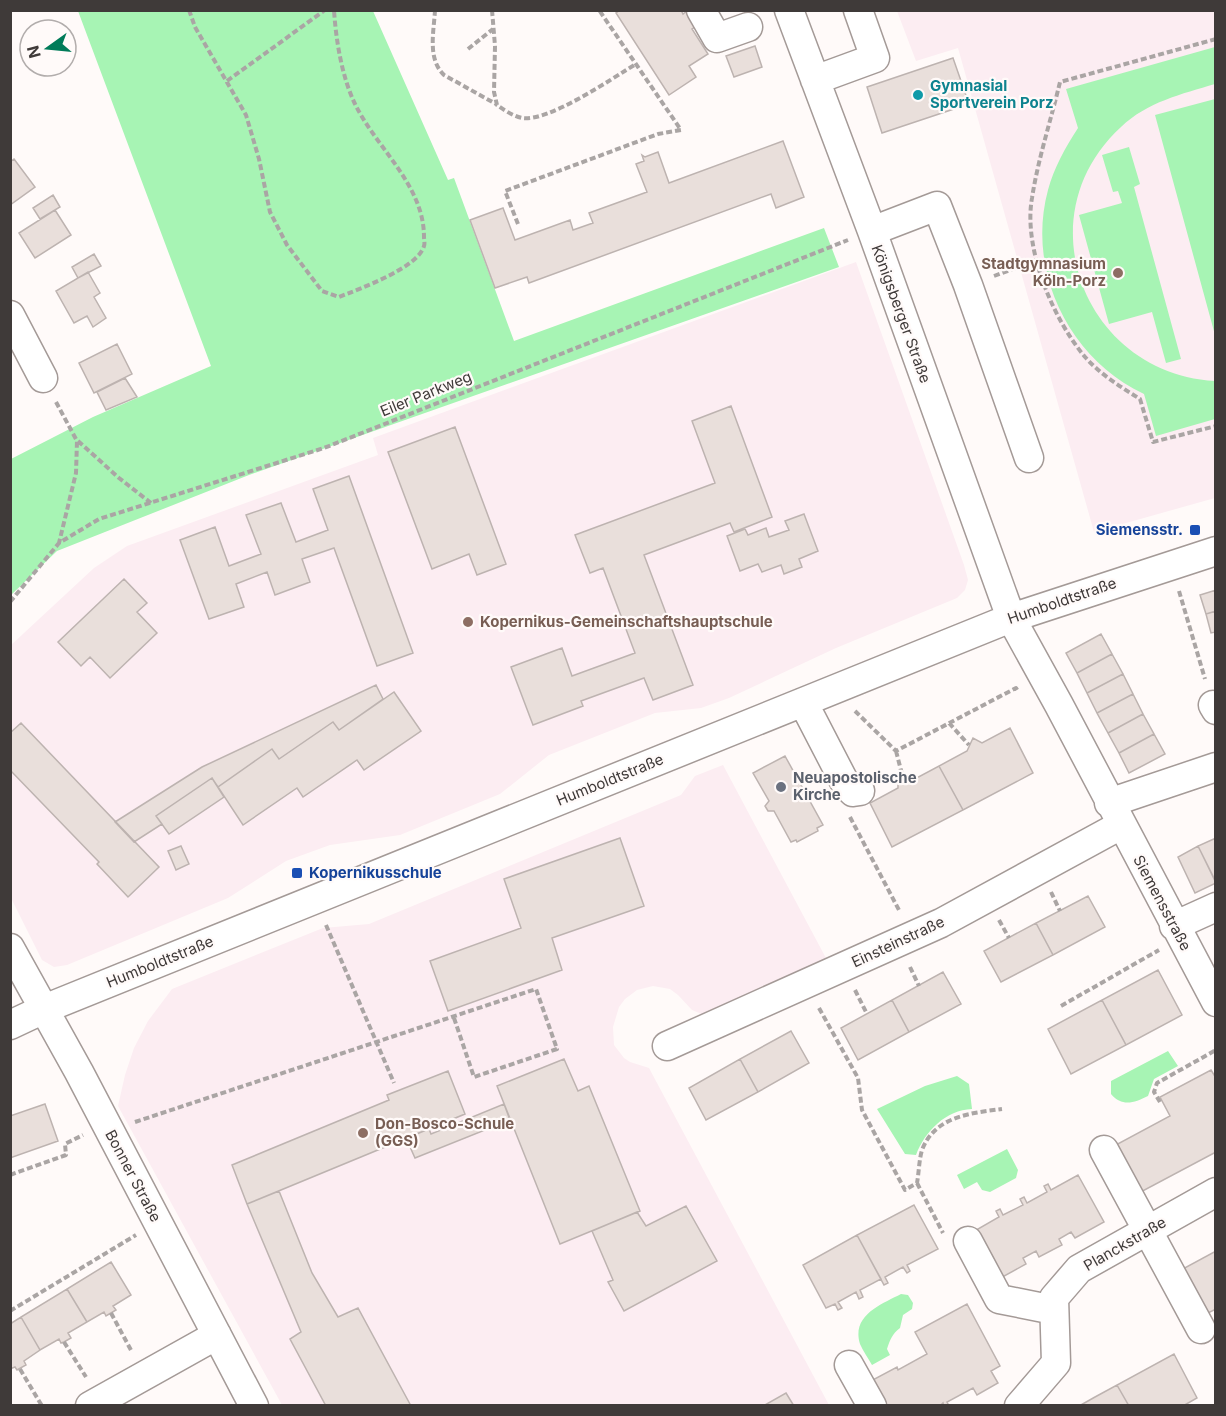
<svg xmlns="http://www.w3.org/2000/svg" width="1226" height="1416" viewBox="0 0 1226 1416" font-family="Inter,sans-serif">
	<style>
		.education { fill: #fcedf2 }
		.green { fill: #a7f4b4 }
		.building { fill: #e9dfdb; stroke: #bdb3b0; stroke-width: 1.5 }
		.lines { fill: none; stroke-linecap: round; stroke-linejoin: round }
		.minor-casing { stroke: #a49a97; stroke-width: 31 }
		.path { stroke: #aaa5a4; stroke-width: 4; stroke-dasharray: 6 3; stroke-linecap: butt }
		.minor { stroke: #fff; stroke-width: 28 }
		.culture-dot { fill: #0f9aa8; stroke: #fffaf9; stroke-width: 2 }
		.education-dot { fill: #8d6e63; stroke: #fffaf9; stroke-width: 2 }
		.transit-dot { fill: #1a4fb4; stroke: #fffaf9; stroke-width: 2 }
		.worship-dot { fill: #6b7280; stroke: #fffaf9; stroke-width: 2 }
		.labels { text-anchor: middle; stroke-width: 4.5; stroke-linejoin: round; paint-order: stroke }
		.culture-label { font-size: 15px; font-weight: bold; fill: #0d838f; stroke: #fffaf9; text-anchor: start }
		.education-label { font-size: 15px; font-weight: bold; fill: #785e54; stroke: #fffaf9; text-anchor: start }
		.street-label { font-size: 15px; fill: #3f3a39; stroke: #fffaf9 }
		.transit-label { font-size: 15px; font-weight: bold; fill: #164399; stroke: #fffaf9; text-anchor: end }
		.worship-label { font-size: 15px; font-weight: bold; fill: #5b616d; stroke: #fffaf9; text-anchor: start }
	</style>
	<rect width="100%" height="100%" fill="#fffaf9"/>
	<path class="education" d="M897,11H1215V498L1094,532L958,48L916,61Z
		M856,262L964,565L968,580L965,590L957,598L836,648L729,698L701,708L655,713L549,755L500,794L400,835L330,845L286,861L228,898L67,965L54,967L42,960L11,898L10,646L94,568L127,546L378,455L373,438Z
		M723,765L827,960L704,1015L692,1010L678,995L670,989L653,986L637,990L625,999L619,1007L613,1027L614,1045L624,1058L630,1062L649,1068L829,1405H282L118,1106L125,1075L134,1048L148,1021L172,989L323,928L369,924L681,795L695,776Z"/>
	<path class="green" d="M78,11H373L448,180L454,178L514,341L824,228L839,267L249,475L57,551L11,595V459L93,417L211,366Z
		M1215,47V84C1182,94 1147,102 1121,127C1023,217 1085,374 1215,381V419L1156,436L1144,394C1069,359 1026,271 1048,190C1054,168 1065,148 1078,128L1066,89Z
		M1215,99H1216L1215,335L1155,115Z
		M1129,147L1140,184L1134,187L1181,359L1166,363L1152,312L1109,324L1079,215L1122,203L1118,191L1113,192L1102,155Z
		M1168,1051L1178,1066L1154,1079L1148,1096C1134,1103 1122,1107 1111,1094V1081Z
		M957,1076L969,1084L972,1109C946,1110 925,1131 916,1155L905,1154L877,1109L925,1086Z
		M1007,1149L1018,1170L1016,1178L990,1192L982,1190L977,1182L964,1189L957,1175Z
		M901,1294L908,1295L913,1303L912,1309L903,1315L900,1328C892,1334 890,1340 887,1349L890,1355L872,1365C868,1358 863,1351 860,1344C851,1315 882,1304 901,1294Z"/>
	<path class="building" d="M620,10H681L683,14L688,10L698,25L692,29L708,54L689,66L696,77L669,95L616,13Z
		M755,46L762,67L734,77L726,56Z
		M953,58L969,104L882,133L867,87Z
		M783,141L804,197L776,208L771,194L529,283L527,277L495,288L470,220L503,208L515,240L570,220L573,230L593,223L589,213L647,192L636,164L644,161L642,155L645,157L658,152L669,183Z
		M14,159L35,187L10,205V162Z
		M53,195L60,207L40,219L33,208Z
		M55,210L71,235L35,258L19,233Z
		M94,254L101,266L78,278L72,267Z
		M88,272L100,293L94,297L106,318L93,327L87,316L74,323L56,291Z
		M117,344L132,374L94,393L79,363Z
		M125,378L137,397L106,410L97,392Z
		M731,406L772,517L734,532L730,523L644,555L693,685L653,700L644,678L581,701L583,706L533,725L511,667L562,648L572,676L635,653L603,568L590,573L575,535L715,483L692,421Z
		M455,427L506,564L477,575L469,554L432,569L388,452Z
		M349,476L413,653L377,666L334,548L302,559L310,582L275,595L267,572L236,584L244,607L209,619L180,540L215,527L229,566L261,554L246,515L281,503L296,542L328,530L313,489Z
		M804,514L818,551L799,559L802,567L784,574L781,565L762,572L758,564L740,571L727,536L745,529L748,535L766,528L769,537L789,530L785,521Z
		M124,579L147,603L137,612L157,633L110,678L90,657L81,666L58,642Z
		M1216,590V611L1206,614L1200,595Z
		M1216,611V632L1211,633L1206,614Z
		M1101,634L1112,654L1077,673L1066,653Z
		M1112,654L1123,674L1087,693L1077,673Z
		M1123,674L1133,694L1097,713L1087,693Z
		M376,685L383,699L339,730L333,722L279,759L272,749L218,787L212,778L156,816L162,824L134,842L115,822L202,767Z
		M394,692L421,731L364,770L357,760L303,797L297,788L243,825L218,787L272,749L279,759L333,722L339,730Z
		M1133,694L1143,714L1108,733L1097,713Z
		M1143,714L1154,734L1119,753L1108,733Z
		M21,723L159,867L128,897L97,864L99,862L10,770V733Z
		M1010,728L1033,773L963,810L939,766L967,751L973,738L982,743Z
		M1154,734L1165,754L1129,773L1119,753Z
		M785,756L823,825L817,828L818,831L797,842L796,840L791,842L774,811H768L765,806L769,801L753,773Z
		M939,766L963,810L892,847L870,803L898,788V778H912L913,780Z
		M212,778L224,797L169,834L156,816Z
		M620,838L644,906L552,938L562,970L448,1011L430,961L521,928L504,879Z
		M1216,838V882L1198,846Z
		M181,846L189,864L176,870L168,851Z
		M1198,846L1216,883L1195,893L1178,857Z
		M1088,896L1105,927L1053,955L1036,923Z
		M1036,923L1053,955L1001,982L984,951Z
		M1158,970L1182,1015L1126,1045L1102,1000Z
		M943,972L961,1004L909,1032L892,1000Z
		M892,1000L909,1032L858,1060L841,1028Z
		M1102,1000L1126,1045L1071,1074L1048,1029Z
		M791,1031L809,1063L758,1092L740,1059Z
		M564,1059L578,1091L589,1086L640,1211L560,1244L497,1086Z
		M740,1059L758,1092L706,1120L689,1088Z
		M1211,1070L1216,1078V1152L1137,1194L1112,1147L1170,1116L1160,1097Z
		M448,1071L465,1114L247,1204L232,1165L389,1100L387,1095Z
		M45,1104L58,1141L10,1158V1116Z
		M504,1104L510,1120L415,1158L406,1138L429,1129L431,1134Z
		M1078,1175L1104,1222L1075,1238L1071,1232L1059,1239L1062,1245L1039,1257L1036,1251L1023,1258L1026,1264L997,1280L971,1233L999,1217L996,1211L1000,1209L1003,1215L1023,1205L1020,1199L1024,1197L1027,1203L1047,1192L1044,1186L1048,1184L1051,1190Z
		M279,1191L312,1273L338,1317L358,1308L411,1406H326L290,1339L301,1332L247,1204Z
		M914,1205L938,1249L907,1265L910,1271L907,1273L903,1267L885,1277L888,1283L884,1285L857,1235Z
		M686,1206L717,1261L624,1311L608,1282L613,1280L592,1231L637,1212L646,1226Z
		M857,1235L881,1279L860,1290L863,1297L859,1299L856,1292L838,1302L842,1308L838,1310L835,1304L826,1308L803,1265Z
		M1216,1251V1309L1202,1316L1179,1271Z
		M111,1262L131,1295L113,1306L116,1310L106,1316L104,1312L87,1322L67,1289Z
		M67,1289L87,1322L68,1333L71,1338L64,1342L61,1343L59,1339L40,1350L21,1317Z
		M967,1304L1000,1366L991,1371L998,1383L977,1395L973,1388L947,1402L949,1406H944L943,1403L940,1406H879L867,1383L897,1367L898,1370L927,1354L915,1332Z
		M21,1317L40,1350L24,1361L26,1365L17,1370L15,1367L10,1369V1324Z
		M1174,1354L1197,1398L1183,1406H1129L1117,1385Z
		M1117,1385L1129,1406H1079L1095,1397Z
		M786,1393L794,1406H763Z"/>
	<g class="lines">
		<defs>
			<path id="minor" d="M701,10L717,38L748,27
				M789,10L872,231L1011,618L1059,705L1216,1002
				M815,80L875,58L858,10
				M872,231L937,206L968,285L1029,458
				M10,315L43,378
				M803,702L846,785L853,792L860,791
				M1213,705L1216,710
				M1109,803L1216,767
				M1174,926L1216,907
				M10,948L79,1072L254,1406
				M10,1025L44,1009L1011,618L1216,551
				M667,1046L941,923L1121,825
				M1104,1150L1201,1329
				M968,1241L999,1299L1054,1310
				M849,1365L872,1406
				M90,1406L217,1335
				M1019,1406L1056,1363L1054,1298L1079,1269L1216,1192"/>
		</defs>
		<use href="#minor" class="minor-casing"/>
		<path class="path" d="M189,10L195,27L246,115L259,159L270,212L287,245L322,291L339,297C359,289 418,268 424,246C425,243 424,240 424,237C424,185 377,149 355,104C342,77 336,41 334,10
			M435,10C434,31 427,59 444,75L496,104
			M492,10L495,46L494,92L497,105C504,110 513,116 522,118C549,122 611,79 636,64
			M1216,39L1060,82C1051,120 1038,159 1032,198C1023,248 1053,320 1086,358C1101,375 1121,387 1140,399L1153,442L1216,426
			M468,49L493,29
			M227,81L325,10
			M518,224L505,191L658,134L681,130L599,10
			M994,276L1037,260
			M56,402L77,441L76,473L59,543
			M78,441L119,478L151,503
			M1179,591L1205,679
			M10,602L59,543L99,519L324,448L848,240
			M855,711L896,751L1016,688L1018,691
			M949,723L969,745
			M896,751L903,778
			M850,817L900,912
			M1051,892L1060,911
			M999,920L1009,938
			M326,925L394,1083
			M910,967L919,986
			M855,990L867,1014
			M1061,1006L1159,950
			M819,1008L858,1078L862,1110L905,1190L917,1183C919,1172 919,1160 922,1150C935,1116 971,1113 1002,1109
			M1160,1102L1154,1092L1157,1083L1216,1050
			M135,1122L536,989L557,1049L474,1077L454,1018
			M10,1175L66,1155L65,1144L83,1135
			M917,1183L943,1233
			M10,1311L136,1235
			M111,1313L132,1352
			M64,1342L86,1377
			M20,1369L42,1406"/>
		<use href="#minor" class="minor"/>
	</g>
	<circle class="culture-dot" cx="918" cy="95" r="6"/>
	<g class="education-dot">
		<circle cx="1118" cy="273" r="6"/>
		<circle cx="468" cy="622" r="6"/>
		<circle cx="363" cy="1133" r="6"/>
	</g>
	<g class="transit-dot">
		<rect x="1189" y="524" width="12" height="12" rx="3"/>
		<rect x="291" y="867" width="12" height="12" rx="3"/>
	</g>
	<circle class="worship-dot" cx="781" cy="787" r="6"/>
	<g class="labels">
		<g class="culture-label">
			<text x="930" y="91">Gymnasial<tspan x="930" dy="17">Sportverein Porz</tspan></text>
		</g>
		<g class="education-label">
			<text x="1106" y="269" text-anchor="end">Stadtgymnasium<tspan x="1106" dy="17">Köln-Porz</tspan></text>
			<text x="480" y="627">Kopernikus-Gemeinschaftshauptschule</text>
			<text x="375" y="1129">Don-Bosco-Schule<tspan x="375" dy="17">(GGS)</tspan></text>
		</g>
		<g class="street-label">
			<text transform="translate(901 314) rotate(70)" y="5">Königsberger Straße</text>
			<text transform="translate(426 394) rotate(-22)" y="5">Eiler Parkweg</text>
			<text transform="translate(1062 601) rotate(-19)" y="5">Humboldtstraße</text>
			<text transform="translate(610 780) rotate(-22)" y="5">Humboldtstraße</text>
			<text transform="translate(1162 903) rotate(62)" y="5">Siemensstraße</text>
			<text transform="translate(898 942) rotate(-25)" y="5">Einsteinstraße</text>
			<text transform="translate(160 962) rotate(-22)" y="5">Humboldtstraße</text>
			<text transform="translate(133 1176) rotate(62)" y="5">Bonner Straße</text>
			<text transform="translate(1125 1244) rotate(-30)" y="5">Planckstraße</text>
		</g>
		<g class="transit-label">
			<text x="1183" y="535">Siemensstr.</text>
			<text x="309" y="878" text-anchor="start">Kopernikusschule</text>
		</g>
		<g class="worship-label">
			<text x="793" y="783">Neuapostolische<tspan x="793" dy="17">Kirche</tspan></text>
		</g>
	</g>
	<rect width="1226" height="1416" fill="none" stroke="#3f3a39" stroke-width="24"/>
	<g transform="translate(48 48) rotate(255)"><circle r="28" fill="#fffaf9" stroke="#b2adac" stroke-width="1.5"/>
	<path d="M0-4.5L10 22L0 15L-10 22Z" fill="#007b59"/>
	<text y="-9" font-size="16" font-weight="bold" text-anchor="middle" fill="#3f3a39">N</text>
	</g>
</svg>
